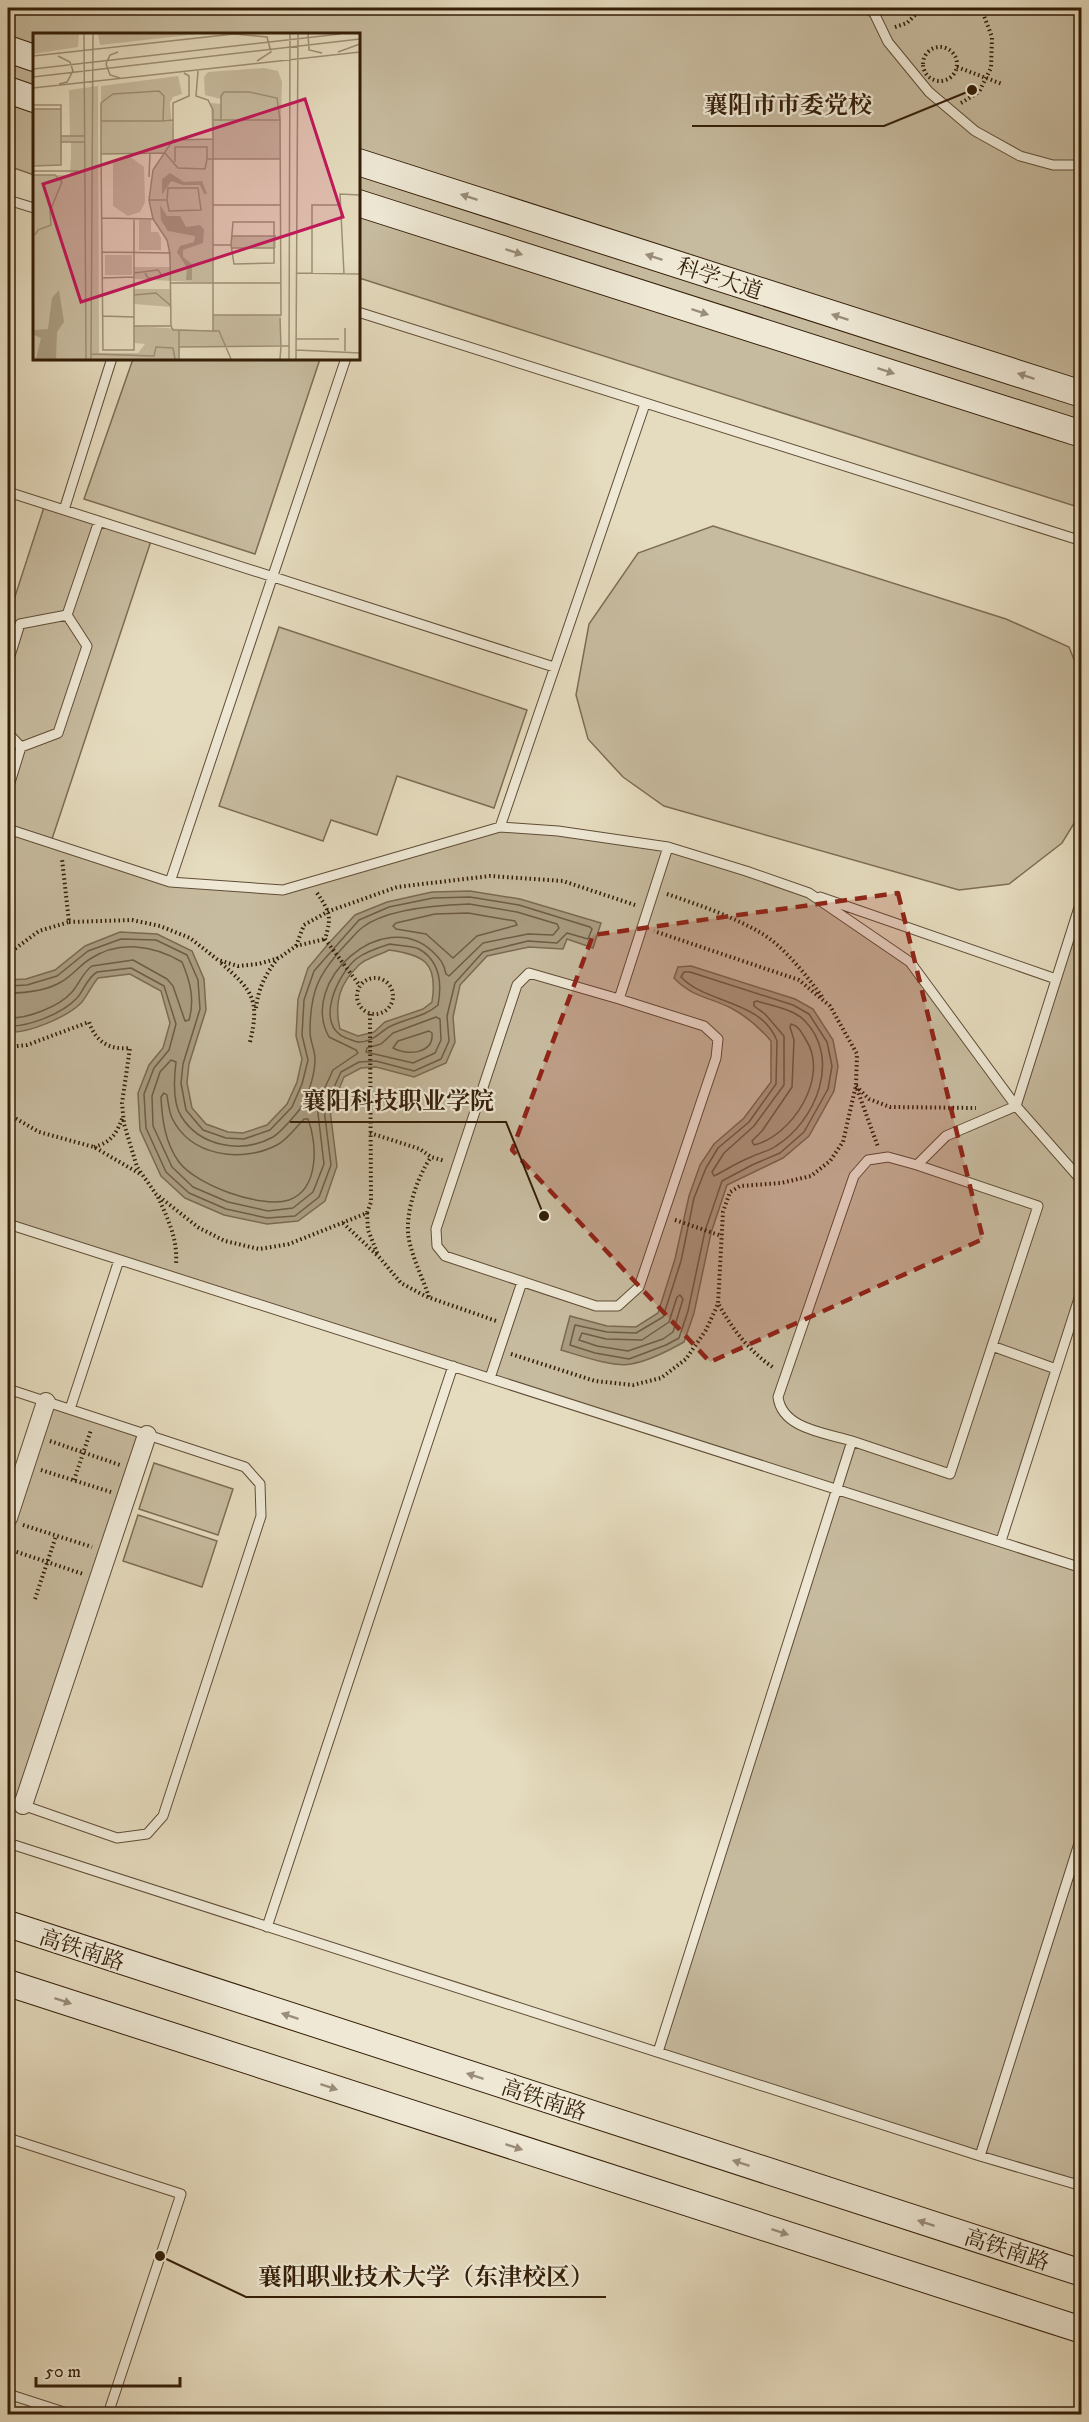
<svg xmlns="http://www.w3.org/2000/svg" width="1089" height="2422" viewBox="0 0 1089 2422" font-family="'IM FELL DW Pica','Noto Serif SC',serif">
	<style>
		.green { fill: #c7bb9f; stroke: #7e6c54; stroke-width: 1.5 }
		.water { fill: #a99b80; stroke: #7a6950; stroke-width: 1.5; fill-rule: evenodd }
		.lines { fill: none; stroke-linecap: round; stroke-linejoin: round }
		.shore { stroke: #6e5c44; stroke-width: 1.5 }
		.lane-casing { stroke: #604d36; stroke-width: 11 }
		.street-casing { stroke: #604d36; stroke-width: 20 }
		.secondary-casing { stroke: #341e08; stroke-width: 28 }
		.path { stroke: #341e08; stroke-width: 4; stroke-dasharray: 1.5 3; stroke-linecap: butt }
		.lane { stroke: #eee8d5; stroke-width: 9 }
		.street { stroke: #eee8d5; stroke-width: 18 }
		.secondary { stroke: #eee8d5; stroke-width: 26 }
		.oneway { fill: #9a8d79 }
		.marked { fill: #8f2418; fill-opacity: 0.2; stroke: #8f2418; stroke-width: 4.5; stroke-dasharray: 12 8; stroke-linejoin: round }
		.labels { text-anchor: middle; stroke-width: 4.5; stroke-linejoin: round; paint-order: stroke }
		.street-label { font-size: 22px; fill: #341e08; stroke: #eee8d5 }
		.inset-road { fill: none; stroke: #9e8f75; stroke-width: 1.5 }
		.view { fill: #c2185b; fill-opacity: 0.15; stroke: #c2185b; stroke-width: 3 }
		.inset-edge { fill: none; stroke: #341e08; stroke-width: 3 }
		.leader { fill: none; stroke: #341e08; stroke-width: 2 }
		.callout-dot { fill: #341e08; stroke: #eee8d5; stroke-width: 2 }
		.callout-label { font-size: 24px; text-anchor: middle; font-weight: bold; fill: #341e08; stroke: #eee8d5; stroke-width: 4.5; stroke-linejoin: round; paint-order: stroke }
	</style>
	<rect width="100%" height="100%" fill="#e5dbbe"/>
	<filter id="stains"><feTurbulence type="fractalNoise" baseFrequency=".00333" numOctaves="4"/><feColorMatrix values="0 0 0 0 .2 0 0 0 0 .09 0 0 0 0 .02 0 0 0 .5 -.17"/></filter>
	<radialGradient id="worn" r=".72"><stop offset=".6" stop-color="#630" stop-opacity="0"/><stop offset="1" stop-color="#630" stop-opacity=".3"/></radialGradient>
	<path class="green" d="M8,8H1081V508L359,278L358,34H34V175L8,166Z
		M133,359H320L255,554L84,499Z
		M45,504L152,538L51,842L170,882L282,890L500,827L668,847L809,893L910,962L1016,1106L1081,898V1289L1001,1540L1081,1568V2186L658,2052L835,1490L8,1224V618Z
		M713,526L1006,619L1069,647L1081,677V812L1062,843L1009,884L959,890L664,806L623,777L588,739L576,695L589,624L638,553Z
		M279,627L527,710L494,808L397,776L377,835L331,820L323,841L219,806Z
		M46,1402L147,1435L23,1805L8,1800V1518Z
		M154,1463L233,1489L218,1535L139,1509Z
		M138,1515L217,1541L202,1587L123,1561Z"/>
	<path class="water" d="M470,891L520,899L601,923L593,948L567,939L563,949L529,947L487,956L460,985L453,1017L455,1042L446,1063L414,1077L376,1067L361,1068L344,1077L330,1110L337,1166L325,1201L298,1221L267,1224L224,1215L185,1198L161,1176L140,1130L138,1093L149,1065L163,1048L170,1023L161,991L130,974L98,978C92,985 88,994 82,1002C68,1017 27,1034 8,1032V980L26,979L55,970L85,946L120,932L157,934L192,951L204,979L206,1010L189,1064L187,1083L192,1108L206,1124L228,1132L243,1133L267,1125L287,1104L297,1082L302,1059L296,1036L298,999L308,968L329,943L355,915L387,902L432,892ZM389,950C425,955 438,963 432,1002L423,1009L385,1022L374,1032L358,1036L340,1029C334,1003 339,984 359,965C366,958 380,955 389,950Z
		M691,966L795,999L813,1009L833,1040L838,1066L834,1091L809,1136L783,1158L727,1185L711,1233L694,1313L684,1342C668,1351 649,1361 631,1364C615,1368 578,1355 561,1350L570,1316L607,1326L636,1327L658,1313L675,1259L689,1196L700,1165L714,1144L744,1118L771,1082V1041C759,1027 748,1017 731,1008C709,997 692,997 674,978L678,967Z"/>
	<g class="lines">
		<path class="shore" d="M469,904L517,912L557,924L559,928L553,935L528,934L483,943L449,976L446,974C444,963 440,959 432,951C383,906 298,981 329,1037L356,1050L358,1053L333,1070L317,1105L324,1164L313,1192L293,1208L268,1211L228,1202L193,1187L172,1167L153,1126L152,1096L160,1072L171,1060L176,1062C174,1078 172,1101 181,1116C200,1147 242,1154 273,1137C281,1132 290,1121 296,1114C307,1102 315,1075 315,1059C315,1050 310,1041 310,1032C310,990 319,973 347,943C352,938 357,931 363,927C388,908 439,905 469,904Z
			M468,913L515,921L517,925L477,936L453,958L426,934L396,929L393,926L396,923L435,914Z
			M390,944C398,946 411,945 419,949C440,961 442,984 438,1005C425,1017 407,1018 391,1026C380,1031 374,1042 359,1042C355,1042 350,1039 346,1038C314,1025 337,975 356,959C364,953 380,947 390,944Z
			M684,972H690L793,1005L809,1014L827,1042L832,1066L828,1089L804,1132L780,1153L752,1165L722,1181L705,1231L688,1311L679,1338L666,1345L629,1359L595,1353L570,1345L575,1325L607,1332L636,1333L663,1317L681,1261L694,1198L706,1168L718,1148L749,1122L776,1084L777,1041C762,1000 706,1004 681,977Z
			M8,986L27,985L57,976L88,951L121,939L156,940L187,955L198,980L200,1009L183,1064L181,1083L186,1110L203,1130L226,1138L244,1139L270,1130L292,1107L302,1084L308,1060L302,1035L304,1000L314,971L359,920L389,907L433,898L470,897L519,905L590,927L592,929L588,939L567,933L557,943L528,941L483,952L455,983L447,1016L449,1041L441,1059L414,1071L376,1061L359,1062L341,1072L324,1109L331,1165L319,1197L295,1216L267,1218L226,1209L189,1193L166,1172L146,1128L144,1094L154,1068L169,1050L176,1024L164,986L131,968L97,972C87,978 84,990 77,998C62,1014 28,1027 8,1026
			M8,993C25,993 46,991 61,982C72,976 80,965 90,959C119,940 153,945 182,962C190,981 195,999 189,1020L185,1021L173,986L167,979L133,960L92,966C83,972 79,984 72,992C59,1007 26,1019 8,1018
			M757,1001C772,1006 793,1009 804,1020C842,1058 816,1121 776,1146C769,1151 759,1153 751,1157C738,1162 726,1170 714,1176L712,1172L724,1153L754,1126L784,1085V1036L765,1014L754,1006V1002Z
			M436,1017L440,1019L441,1040L435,1053L413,1063L366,1052L367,1048L381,1044L393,1033Z
			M791,1024C799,1026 802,1033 806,1040C830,1077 792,1136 754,1145L752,1141L762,1131L792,1087L794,1040L790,1027Z
			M429,1031L432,1033C434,1054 407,1056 393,1048L398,1041Z
			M164,1093L167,1095C168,1103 169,1111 172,1118C191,1157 242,1163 277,1145C288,1139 296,1127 304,1119H308C317,1142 320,1189 289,1200C261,1209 196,1185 179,1162C165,1143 162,1119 161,1097Z
			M680,1295L683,1299L673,1332L663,1339L628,1351L597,1346L579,1340L582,1333L606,1339L642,1340L669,1322L677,1297Z"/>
		<defs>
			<path id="lane" d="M866,8L874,13L888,42L929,92L975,131L1020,156L1053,165H1082
				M8,200L34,208
				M358,312L1082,541
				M8,492L554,667
				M64,510L112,358
				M67,615L99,521
				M8,662L20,624L67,615
				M8,733L21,747L58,733L87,646L67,615
				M8,789L21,747
				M500,827L645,404
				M8,829L170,882L283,890L500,827L558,831L668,847L746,871L809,893L910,962L1016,1106L1082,1181
				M170,882L346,358
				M820,897L1056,979
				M619,999L529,973L517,985L436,1229L437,1246L445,1256L596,1306H618L639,1287L716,1058L718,1039L704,1026L619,999L668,847
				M8,1224L1082,1568
				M992,1346L1056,1369
				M490,1378L522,1282
				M8,1389L245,1467L260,1484L261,1516L163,1816L147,1834L117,1838L8,1800
				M70,1409L119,1260
				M852,1441L950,1474L1038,1206L917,1165
				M1001,1541L1082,1289
				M8,1843L980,2156L1082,1834
				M267,1927L453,1366
				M658,2052L852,1441C826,1433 782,1429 778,1397L854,1176L868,1160L888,1157L917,1165L946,1136L1016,1106L1082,898
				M8,2138L181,2194L108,2414
				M980,2156L1082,2186
				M8,2394L70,2414"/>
			<path id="street" d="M8,1518L46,1402
				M23,1805L147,1435"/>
			<path id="secondary" d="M8,49L34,58
				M8,90L34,99
				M358,162L1082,394
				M358,203L1082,434
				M8,1924L1082,2273
				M8,1983L1082,2330"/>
		</defs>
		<use href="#lane" class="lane-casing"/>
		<use href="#street" class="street-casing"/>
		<use href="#secondary" class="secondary-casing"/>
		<path class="path" d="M895,27L907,23L918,12V8
			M923 64a17 17 0 1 1 34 0a17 17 0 1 1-34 0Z
			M957,67L1002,84
			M961,103L979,92L991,68L992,37L981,8
			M317,893C330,912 332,916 325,939L360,986
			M667,894C699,905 732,916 761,933C784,946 808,978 824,999
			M69,922L132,920L160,926L190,938L218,960L238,966L258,964L279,958L296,946L325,939
			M296,946L304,925L329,911L397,887L490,876L563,881L635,905
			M8,954L39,931L69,922L62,859
			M221,963C253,991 260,1000 250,1042
			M357 996a18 18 0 1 1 36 0a18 18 0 1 1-36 0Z
			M256,1008C258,989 266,973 278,958
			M8,1047L27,1045L89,1022C96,1042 109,1050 130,1048L122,1103L124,1124L137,1167L156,1194L199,1228L225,1241L259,1249L289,1244L367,1213L371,1202L370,1013
			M856,1086L869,1099L890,1107L976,1108
			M857,1089L878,1147
			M8,1114L39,1132L94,1147L142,1175
			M370,1133L420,1149L431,1157L445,1161
			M94,1147C112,1142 117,1133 123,1116
			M158,1197C168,1219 178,1240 176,1264
			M367,1213L368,1230L378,1255
			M675,1220L722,1236
			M343,1223L379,1257L401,1283L425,1296L496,1321
			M429,1297C423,1279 413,1259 409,1240C404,1215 417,1177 431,1157
			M719,1305C733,1330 750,1352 774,1368
			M511,1354L595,1381L633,1385L661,1378L686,1359L706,1330L718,1304L723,1212L730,1192L740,1186L781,1183L811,1176L830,1161L843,1142L856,1085L857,1054L830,1006L799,980L654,931
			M50,1441L120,1465
			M41,1470L111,1492
			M74,1480L91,1430
			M23,1525L92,1547
			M8,1549L83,1574
			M35,1599L56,1536"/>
		<use href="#lane" class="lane"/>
		<use href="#street" class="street"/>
		<use href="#secondary" class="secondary"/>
	</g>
	<defs><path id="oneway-solid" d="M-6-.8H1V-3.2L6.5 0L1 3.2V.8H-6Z" transform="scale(1.5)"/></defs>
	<g class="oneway">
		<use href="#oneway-solid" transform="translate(469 197) rotate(-162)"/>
		<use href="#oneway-solid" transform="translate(514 252) rotate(18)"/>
		<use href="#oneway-solid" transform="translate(654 257) rotate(-162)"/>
		<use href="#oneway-solid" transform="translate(700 312) rotate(18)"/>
		<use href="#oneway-solid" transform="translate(840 317) rotate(-162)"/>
		<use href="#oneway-solid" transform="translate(886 371) rotate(18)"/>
		<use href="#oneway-solid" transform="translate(1026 376) rotate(-162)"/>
		<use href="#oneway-solid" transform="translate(63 2001) rotate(18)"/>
		<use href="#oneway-solid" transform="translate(290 2016) rotate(-162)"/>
		<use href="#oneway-solid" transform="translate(475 2076) rotate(-162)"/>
		<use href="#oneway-solid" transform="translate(329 2087) rotate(18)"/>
		<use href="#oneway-solid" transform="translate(514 2147) rotate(18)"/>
		<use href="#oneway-solid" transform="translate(741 2163) rotate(-162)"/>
		<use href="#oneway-solid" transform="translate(926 2223) rotate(-162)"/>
		<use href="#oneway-solid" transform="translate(780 2232) rotate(18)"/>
	</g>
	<path class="marked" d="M898,893L983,1239L710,1362L512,1150L593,935Z"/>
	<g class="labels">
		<g class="street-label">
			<text transform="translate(720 278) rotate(18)" y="8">科学大道</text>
			<text transform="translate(82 1949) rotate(18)" y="8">高铁南路</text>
			<text transform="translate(544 2099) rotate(18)" y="8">高铁南路</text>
			<text transform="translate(1007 2249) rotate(18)" y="8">高铁南路</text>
		</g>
	</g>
	<g transform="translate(33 33)">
		<rect width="327" height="327" fill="#e5dbbe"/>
		<path d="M0,1H46L45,14L0,21ZM65,1H165L67,12ZM231,35L245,38L249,49L247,126H180V250L101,246V234H137L134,207L120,186L116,167L120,137L132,120L68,121V53L145,43L149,61L140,64L137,70L140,106H179L178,70L188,71V66L172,62L171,44L175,39ZM65,53L66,320H105L112,311L101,310V293L180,298V282H248V313L147,314L146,326H0V142H37L38,124V109H29L28,132L0,133V76H28V103H37L36,57ZM96,123L111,134L112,169L107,179L95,183L80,173V130ZM106,187H118V199H125L128,205V217H106ZM198,203H243V215H198ZM72,222H99V242H72ZM101,256H137L138,274L101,271Z" fill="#c7bb9f"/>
		<path d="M137,140L151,149L169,148L174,161H171L167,152H150L138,148L129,162V146ZM127,172L134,183H147L153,194L167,192L171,197L170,210L150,217V224L159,231V247H153L154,235L144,219L147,213L161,209L162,203L135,198L128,187ZM26,257L31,289L24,299L23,326H3L8,305L1,302V297L15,296L19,265Z" fill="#a99b80"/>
		<path class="inset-road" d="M51,1L53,326M201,1L234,4L238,19L224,28M275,1L276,17L289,20M85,19L77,22L73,31L77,42L87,45M305,19L327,11M0,23L201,1M25,23L37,29L40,38L34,49L26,51M0,36L307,1M151,40L156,43V63L140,70V107L120,137L116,167L120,186L134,207L137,220L138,293L140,297L180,298V77L175,67L163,63L165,38M0,44L327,6M0,55L327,19M0,72H28V76M0,76H28V132L0,133M140,87L130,88L131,63L126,58L80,61L68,70V121L132,120L145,135L172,136L174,126H247M180,87H247L248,282H180M68,88H130M188,88V63L191,59H216L244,65L247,87M28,103H52M140,107L180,106M28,109H52M68,121L70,317H101V186M142,129V114H174V126M0,138H45M0,142H22L29,149L17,178L18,192L5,197L2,202M116,144L117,120M0,147V213M116,167H134L135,155H165L168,177L136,178L134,167M180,172H247M69,185L120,186M198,203H243M180,212H198L200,189H241V230L201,231L198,212M198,215H242M69,219L137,220M101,240L125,237L128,241L126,245H115L112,240M263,240L327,241M279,241V172H307M311,241L307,161L327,162M69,245L101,244M137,250H248M101,262L123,260L137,272M69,283L101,284M101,293H138M146,297V326M180,298H186L198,326M263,306H306M146,314L248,313L247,285M263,317L327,320M312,318V295M58,321L121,323L123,314L140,315L142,326M58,326L60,1M247,326L248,313H256M256,326L257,1M263,326L265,1"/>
		<path class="view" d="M272,66L310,184L48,269L10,151Z"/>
		<rect width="327" height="327" class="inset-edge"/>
	</g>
	<path class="leader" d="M972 90L884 126H692M544 1216L506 1122H290M160 2256L246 2297H606"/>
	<g class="callout-dot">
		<circle cx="972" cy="90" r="6"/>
		<circle cx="544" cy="1216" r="6"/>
		<circle cx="160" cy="2256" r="6"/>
	</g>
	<g class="callout-label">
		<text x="788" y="113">襄阳市市委党校</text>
		<text x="398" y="1109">襄阳科技职业学院</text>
		<text x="426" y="2285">襄阳职业技术大学（东津校区）</text>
	</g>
	<rect width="1089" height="2422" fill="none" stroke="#e5dbbe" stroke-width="30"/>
	<rect x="9" y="9" width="1071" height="2404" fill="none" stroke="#341e08" stroke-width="3"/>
	<rect x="15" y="15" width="1059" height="2392" fill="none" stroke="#341e08" stroke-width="1.5"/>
	<path d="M36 2377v9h144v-9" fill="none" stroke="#341e08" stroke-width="3"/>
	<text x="45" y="2377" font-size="18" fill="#341e08" stroke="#eee8d5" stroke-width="4.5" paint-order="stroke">50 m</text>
	<rect width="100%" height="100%" filter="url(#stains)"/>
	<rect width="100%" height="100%" fill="url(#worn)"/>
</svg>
